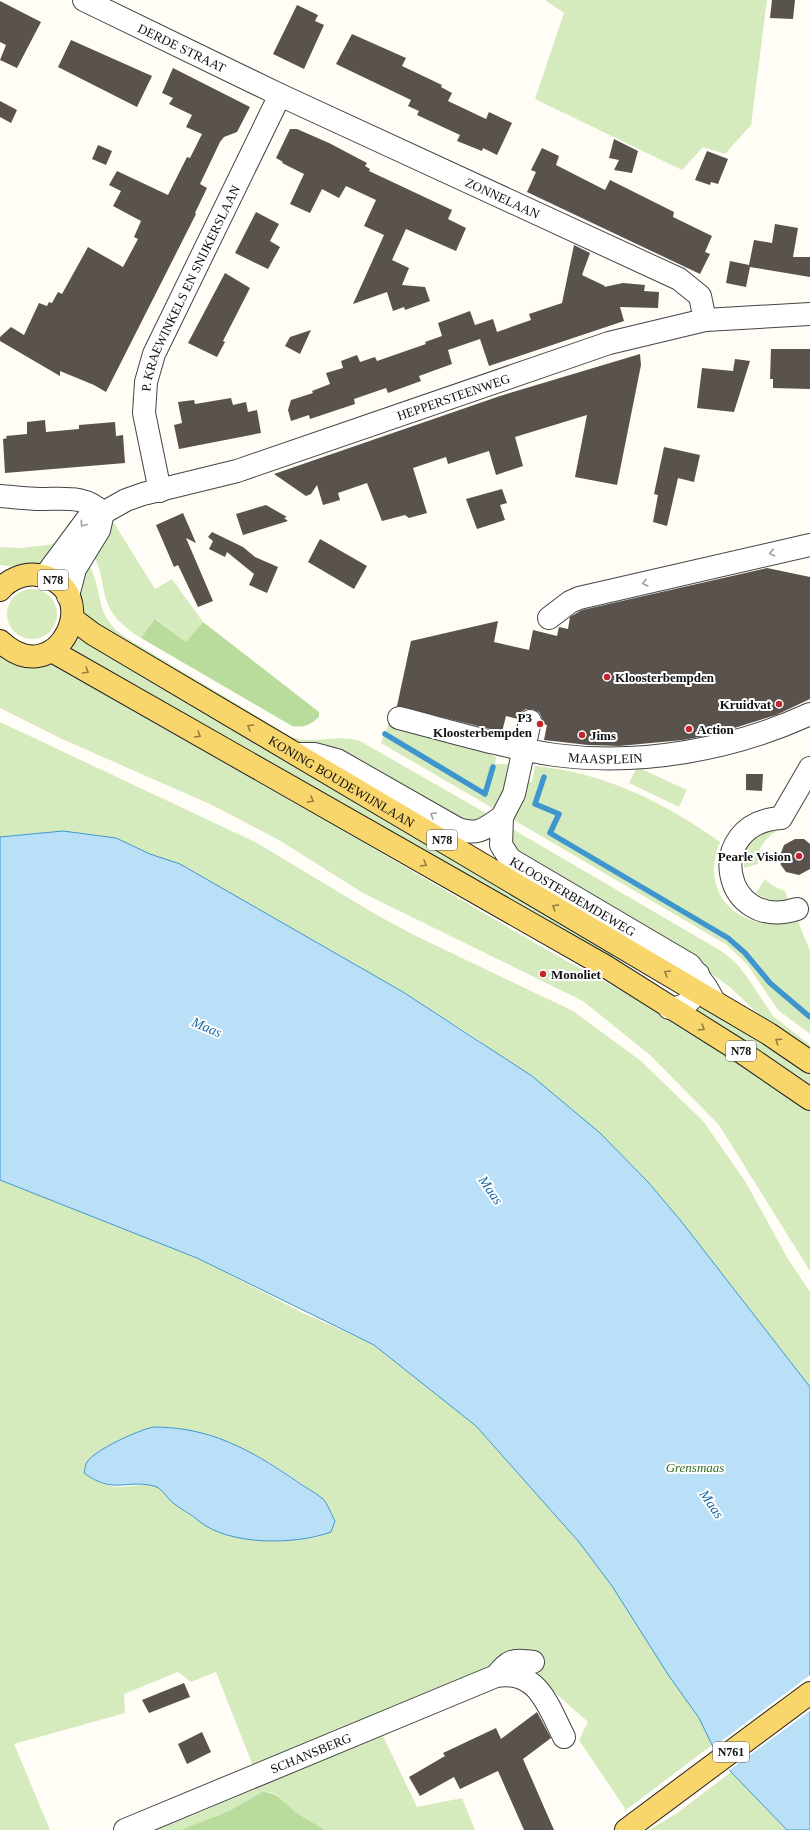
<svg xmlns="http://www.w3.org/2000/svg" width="810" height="1830" viewBox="0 0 810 1830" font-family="'Times New Roman',serif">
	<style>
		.green { fill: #d5ebbd; fill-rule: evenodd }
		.forest { fill: #b9dc9c }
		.water { fill: #b9e0f7; stroke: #3f96cf }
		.pier { fill: #fffdf5 }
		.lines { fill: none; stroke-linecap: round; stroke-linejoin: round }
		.stream { stroke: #3f96cf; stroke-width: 5.5 }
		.building { fill: #5a524d }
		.minor-casing { stroke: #444; stroke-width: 24 }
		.major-casing { stroke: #222; stroke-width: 24 }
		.minor { stroke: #fff; stroke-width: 22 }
		.major { stroke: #f9d66b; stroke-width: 22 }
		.oneway { stroke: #a0a0a0 }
		.oneway2 { stroke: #917d42 }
		.poi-dot { fill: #c4262e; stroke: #fff; stroke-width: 1.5 }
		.labels { text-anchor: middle; stroke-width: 4; stroke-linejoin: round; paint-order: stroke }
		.shield { fill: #fff; stroke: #585858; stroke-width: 1 }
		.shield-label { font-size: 12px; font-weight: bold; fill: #111 }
		.street-label { font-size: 13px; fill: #111; stroke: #fff }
		.poi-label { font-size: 13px; font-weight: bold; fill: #111; stroke: #fff; text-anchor: start }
		.park-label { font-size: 13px; font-style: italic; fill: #2f6b1f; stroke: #fff }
		.water-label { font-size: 14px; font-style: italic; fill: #1768a6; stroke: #fff }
	</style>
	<rect width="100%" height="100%" fill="#fffdf5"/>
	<path class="green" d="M545,0H767L751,125L725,154L703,147L682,170L535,99L564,13Z
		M112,520L155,589L172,579L203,622L187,643L156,619L141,638C125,628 110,616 105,596C102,583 101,569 94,557Z
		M55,544C52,549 49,556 45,561C37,568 10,567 0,565V547L20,548Z
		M88,563C105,592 92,614 125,637L290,736C313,746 336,733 360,741L491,816L473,825L304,748L116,641L83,613L78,595Z
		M7 614a25 25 0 1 1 50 0a25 25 0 1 1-50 0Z
		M79,635L687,991L683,997L613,956L605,962L71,649Z
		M0,653L55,662L192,739L376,850L547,950L678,1022L810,1109V1271L719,1125L650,1055L583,1001L363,893L279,840L212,805L62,739L0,708Z
		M0,722L257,843L375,914L414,935L573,1011L641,1061L703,1121L745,1181L788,1259L810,1292V1387L681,1221L648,1182L600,1133L477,1039L403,992L179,864L150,854L116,838L63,831L0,837Z
		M389,723C427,729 462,742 496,757L495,764H508L505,777L509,778L496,810L381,743Z
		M535,766C604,772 665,803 720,842C697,896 744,937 797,919L810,951V1034L778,1010L747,964L727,945L512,819L527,782H532Z
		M637,767L687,790L679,807L629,783Z
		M509,827L723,952L738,965L749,980L773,1016L810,1045V1055L765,1021L731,988L699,965L513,851Z
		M779,829C766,838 756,848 758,864L744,868L745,850L752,837Z
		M765,879L773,886L785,891L789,902L771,901L756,893Z
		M700,999L810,1072V1092L690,1011Z
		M0,1180L197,1258L303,1313L374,1345L476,1426L579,1542L612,1586L669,1676L699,1718L712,1745L626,1810L579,1740L588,1722L533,1673L255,1771L216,1672L191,1682L178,1672L124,1694L125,1713L14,1744L50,1830H0ZM153,1427C218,1427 274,1462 324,1500L319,1537C287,1542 227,1542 200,1522C191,1516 181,1509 173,1502C167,1497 162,1489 155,1486C143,1483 130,1487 118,1487C105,1486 94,1481 84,1473C85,1470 85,1465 87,1462C97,1449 137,1431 153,1427Z
		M382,1734L417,1807L462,1798L475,1830H325L290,1808L277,1795L270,1792H262L229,1811L182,1830H155L194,1815Z
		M731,1772L787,1830H649L676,1814Z"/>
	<path class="forest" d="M155,619L186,642L203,622L319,712V717C310,725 304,728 292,726L141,638Z
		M262,1792C277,1792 281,1800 291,1808C301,1817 314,1822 325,1830H181L229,1811Z"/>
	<path class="water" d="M63,831L116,838L150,854L180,864L403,992L532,1076L600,1133L648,1182L681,1221L810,1387V1830H787L731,1772L712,1745L699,1718L669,1676L612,1586L579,1542L476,1426L374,1345L197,1258L0,1180V837Z
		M153,1427C210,1427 249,1449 295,1480C304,1487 315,1492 323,1499C328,1504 331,1514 335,1521L331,1532C296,1545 229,1546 199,1521C191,1514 180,1509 172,1502C166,1497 162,1488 154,1486C125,1479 114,1495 84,1473C85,1470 85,1465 87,1462C96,1449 137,1431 153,1427Z"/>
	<path class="pier" d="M810,1675V1711L728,1771L712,1748Z"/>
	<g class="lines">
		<path class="stream" d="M385,734L485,794L493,767
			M544,777L535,804L559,814L550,833L728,938L745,953L770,983L810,1017"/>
	</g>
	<path class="building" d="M772,0H795L793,19L770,18Z
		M0,1L41,22L17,68L0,60L6,45L0,42Z
		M297,5L318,15L315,21L324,25L304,69L273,54Z
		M352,34L406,58L402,66L442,85L441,87L452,93L448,101L486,119L489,112L512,123L497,155L483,148L482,151L457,141L460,135L417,115L419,111L408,106L411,100L336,64Z
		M71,40L152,76L137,107L58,67Z
		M173,68L250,107L237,132L224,137L220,142L200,184L207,188L195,213L196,214L106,392L94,385L60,371V376L0,341V337L11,327L24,335L39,303L47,306L49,302L52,303L58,292L62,294L88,247L123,267L138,239L134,237L141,221L113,206L121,191L109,185L117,171L168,195L187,157L190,158L202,134L186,127L192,115L169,104L173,98L162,93Z
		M0,101L17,110L11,123L0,117Z
		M290,129H297L329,143L367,163L365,166L370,169L369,171L452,210L448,219L466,228L456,251L406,229L392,260L409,268L402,285L425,287L430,301L405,310L404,307L393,311L387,292L353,304L384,235L364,226L376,200L346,186L339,198L322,189L310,213L290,204L304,174L282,163L283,162L276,158Z
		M614,139L638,151L632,173L614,170L619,160L609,158Z
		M98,145L112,151L106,165L92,159Z
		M542,148L559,156L556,165L605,190L610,180L674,212L673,217L712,236L705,252L710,254L700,274L527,192L536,172L531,170Z
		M707,151L728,159L718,184L711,182L710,185L695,180Z
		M256,212L279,224L270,241L280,247L268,269L235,253Z
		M775,224L798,228L793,257H810V277L750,267L746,287L726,283L730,261L749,265L754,240L772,243Z
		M574,245L590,253L582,275L605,286L604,287L623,283L645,285L644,291L659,292L658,308L620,307L624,321L489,366L480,339L448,350L452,364L419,376L421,381L388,393L386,388L354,399L355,404L310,419L309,415L291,421L288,410L291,400L313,393L312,391L330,384L326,373L343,368L341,361L357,355L360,362L375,357L377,361L426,344L425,342L442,336L438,323L470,311L475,325L493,319L497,332L531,320L529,314L562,303Z
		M225,273L250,288L223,341L225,342L217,357L188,343Z
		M311,330L300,354L285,346L290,337Z
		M771,349H810V389L773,388V379H770Z
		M640,354L641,365L617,485L575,477L587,415L515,437L523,466L496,475L489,451L448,464L446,457L413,468L427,513L409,518L405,515L382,521L367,483L338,493L340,500L323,505L317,485L311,494L306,496L274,474L500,396Z
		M735,359L750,361L734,412L697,408L702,368L733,371Z
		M231,398L233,405L246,402L248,412L257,410L261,433L179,449L174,425L182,423L178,402L194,400L195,404Z
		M45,420L46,432L79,429V425L115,422L116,436L123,435L125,463L5,473L3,439L7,438L6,436L27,434V422Z
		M664,447L700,455L694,482L678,478L667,526L653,522L658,495L654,494Z
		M502,489L507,503L500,505L505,520L477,529L466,499Z
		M266,505L287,517L284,518L288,521L243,535L236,514Z
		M183,513L196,543L186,538L213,601L198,607L178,565L174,567L156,525Z
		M212,532L243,547L255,557L278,567L267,593L249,585L254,574L227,552L225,557L209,549L213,541L208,537Z
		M320,539L367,566L354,589L308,562Z
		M767,568L810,577V699L776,715L715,734L683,740L619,746L588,745L544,740L547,725L542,724V718L539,712L532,709H526L521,712L518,719L506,716L502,732L397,706L411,641L498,621L494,642L529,650L533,630L557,636L559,627L568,629L570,617L582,610Z
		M746,774H763L762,791L746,790Z
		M795,839H804L810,844V869L799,875L786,872L781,865L779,858L784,845Z
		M184,1683L190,1697L149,1713L142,1700Z
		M537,1712L551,1738L523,1759L554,1830H524L498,1771L460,1789L454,1777L420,1796L409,1777L445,1756L443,1753L496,1728L501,1739Z
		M202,1732L211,1752L187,1764L178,1744Z"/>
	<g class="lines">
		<defs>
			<g id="minor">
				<path id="s1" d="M84,0L280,95L679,279L700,296L705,320"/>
				<path id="s2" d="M160,491L144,413L146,382L154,354L280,95"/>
				<path d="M0,496C14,497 27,499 41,499C64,499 85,495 103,513"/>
				<path id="s3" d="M45,576L88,518L103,513L126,500L143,494L237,471L609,343L705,320L810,314"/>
				<path d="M68,596L75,569L99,530L103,513"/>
				<path d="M549,618L570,602L579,598L810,545"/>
				<path id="s4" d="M399,718C450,731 502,747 555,755C640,766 732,750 810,714"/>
				<path id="s5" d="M296,754H315L337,760L458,829C479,836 485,828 502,817L501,845L510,859L690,965L706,987L714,1001"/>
				<path d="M502,817L514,794L530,721"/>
				<path d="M797,909C722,933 702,823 781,818L810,768"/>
				<path d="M669,1008C688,1009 700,994 698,974"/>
				<path d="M496,1676C509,1660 512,1659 533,1662"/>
				<path id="s6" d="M125,1830L496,1676C538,1669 548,1706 564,1737"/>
			</g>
			<g id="major">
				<path d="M0,590C9,579 24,573 38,575C108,587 58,696 0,641"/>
				<path id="s7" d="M73,619L93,634L696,991L769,1034L810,1062"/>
				<path d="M52,651L605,966L740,1051L810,1099"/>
				<path d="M626,1830L810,1693"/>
			</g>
		</defs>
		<use href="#minor" class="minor-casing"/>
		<use href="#major" class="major-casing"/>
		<use href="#minor" class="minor"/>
		<use href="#major" class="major"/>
	</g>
	<defs><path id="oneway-chevron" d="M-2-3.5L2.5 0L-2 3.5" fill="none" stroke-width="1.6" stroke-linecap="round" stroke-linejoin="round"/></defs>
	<g class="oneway">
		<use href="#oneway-chevron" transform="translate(83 524) rotate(126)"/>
		<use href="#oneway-chevron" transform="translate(772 553) rotate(167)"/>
		<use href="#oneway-chevron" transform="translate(645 583) rotate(167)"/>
		<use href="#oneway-chevron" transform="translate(433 815) rotate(-150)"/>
	</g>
	<g class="oneway2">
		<use href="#oneway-chevron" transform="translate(86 671) rotate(30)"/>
		<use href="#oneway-chevron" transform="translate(250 727) rotate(-150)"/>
		<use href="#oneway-chevron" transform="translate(198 735) rotate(30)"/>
		<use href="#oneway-chevron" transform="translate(311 800) rotate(30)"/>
		<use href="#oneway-chevron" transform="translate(424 864) rotate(30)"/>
		<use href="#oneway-chevron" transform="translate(555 907) rotate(-149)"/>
		<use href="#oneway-chevron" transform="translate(667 973) rotate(-149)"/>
		<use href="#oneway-chevron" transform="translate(702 1028) rotate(31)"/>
		<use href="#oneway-chevron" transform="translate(778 1041) rotate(-146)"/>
	</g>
	<g class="poi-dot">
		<circle cx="607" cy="677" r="4"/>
		<circle cx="779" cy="704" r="4"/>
		<circle cx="540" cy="724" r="4"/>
		<circle cx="689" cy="729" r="4"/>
		<circle cx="582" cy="735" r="4"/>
		<circle cx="799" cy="856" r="4"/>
		<circle cx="543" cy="974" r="4"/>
	</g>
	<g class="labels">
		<g class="shield">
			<rect x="38" y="570" width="30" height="20" rx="3"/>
			<rect x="427" y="830" width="30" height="20" rx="3"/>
			<rect x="726" y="1041" width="30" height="20" rx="3"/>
			<rect x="713" y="1742" width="36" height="20" rx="3"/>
		</g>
		<g class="shield-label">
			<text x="53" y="584">N78</text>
			<text x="442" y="844">N78</text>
			<text x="741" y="1055">N78</text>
			<text x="731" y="1756">N761</text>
		</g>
		<g class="street-label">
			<text dy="5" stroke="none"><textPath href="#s1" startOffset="109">DERDE STRAAT</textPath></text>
			<text dy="5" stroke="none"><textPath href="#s1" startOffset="463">ZONNELAAN</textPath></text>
			<text dy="5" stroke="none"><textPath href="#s2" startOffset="214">P. KRAEWINKELS EN SNIJKERSLAAN</textPath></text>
			<text dy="5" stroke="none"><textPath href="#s3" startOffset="458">HEPPERSTEENWEG</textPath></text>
			<text dy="5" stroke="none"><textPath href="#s4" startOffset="211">MAASPLEIN</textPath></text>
			<text dy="5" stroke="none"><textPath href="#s7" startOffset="314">KONING BOUDEWIJNLAAN</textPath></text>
			<text dy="5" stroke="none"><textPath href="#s5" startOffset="347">KLOOSTERBEMDEWEG</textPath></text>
			<text dy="5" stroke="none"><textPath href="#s6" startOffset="201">SCHANSBERG</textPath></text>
		</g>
		<g class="poi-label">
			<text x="615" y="682">Kloosterbempden</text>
			<text x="771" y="709" text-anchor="end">Kruidvat</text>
			<text x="532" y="722" text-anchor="end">P3<tspan x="532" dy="15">Kloosterbempden</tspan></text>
			<text x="697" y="734">Action</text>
			<text x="590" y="740">Jims</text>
			<text x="791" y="861" text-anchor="end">Pearle Vision</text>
			<text x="551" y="979">Monoliet</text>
		</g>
		<g class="park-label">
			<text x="695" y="1472">Grensmaas</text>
		</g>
		<g class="water-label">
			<text transform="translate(207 1027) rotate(23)" y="5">Maas</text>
			<text transform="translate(491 1190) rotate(55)" y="5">Maas</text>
			<text transform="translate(712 1504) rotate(55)" y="5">Maas</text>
		</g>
	</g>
</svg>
